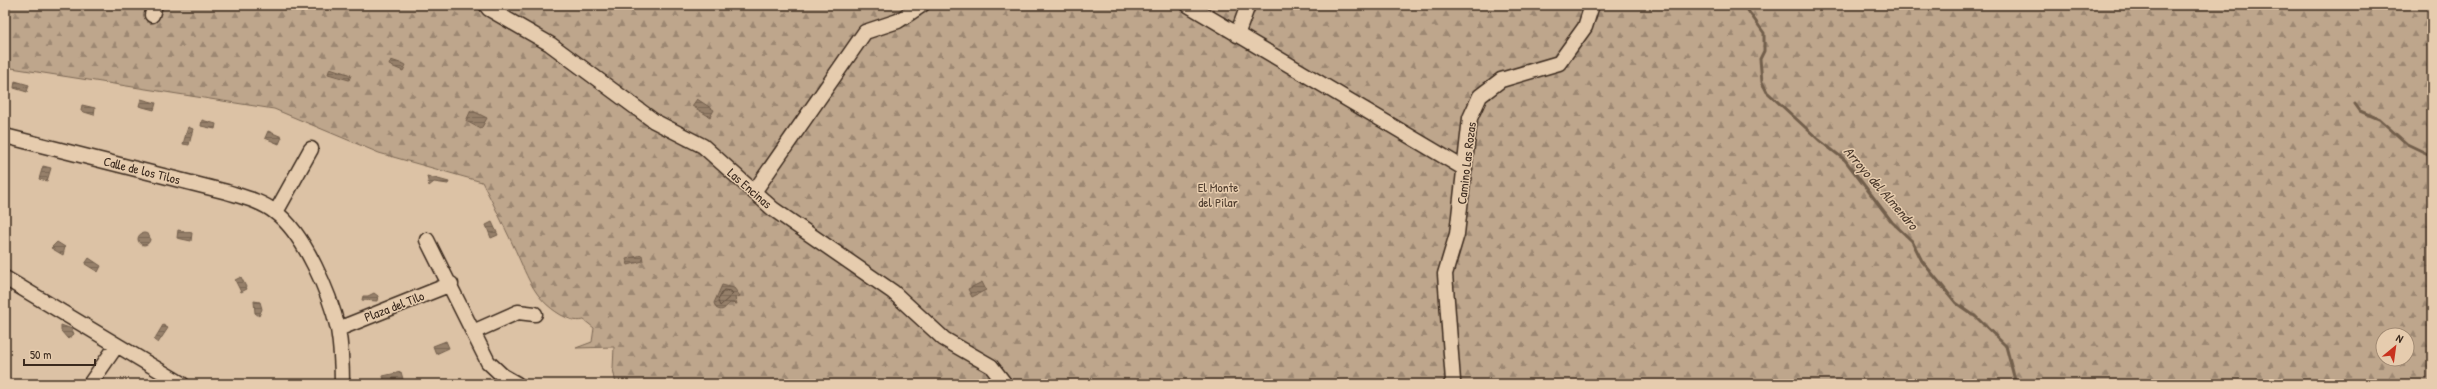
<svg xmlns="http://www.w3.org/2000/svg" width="2437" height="389" viewBox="0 0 2437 389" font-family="'Patrick Hand',sans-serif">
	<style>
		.forest { fill: url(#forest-firs); stroke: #7c6855; fill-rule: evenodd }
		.water { fill: url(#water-rules); stroke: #725e4c }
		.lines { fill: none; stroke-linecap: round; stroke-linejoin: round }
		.shore { stroke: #5f4c3c; stroke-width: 1 }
		.stream { stroke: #725e4c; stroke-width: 3 }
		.minor-casing { stroke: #3b2a1e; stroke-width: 17 }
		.minor { stroke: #e6ccae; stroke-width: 14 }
		.labels { text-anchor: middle; stroke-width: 3; stroke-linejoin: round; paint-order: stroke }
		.street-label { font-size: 13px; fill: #3b2a1e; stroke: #e6ccae }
		.park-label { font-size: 13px; fill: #4f3d2e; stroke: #e6ccae }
		.water-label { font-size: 14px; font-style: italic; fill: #4d3b2d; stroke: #e6ccae }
	</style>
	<defs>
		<pattern id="forest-firs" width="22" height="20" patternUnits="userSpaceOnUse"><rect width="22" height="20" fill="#bea68c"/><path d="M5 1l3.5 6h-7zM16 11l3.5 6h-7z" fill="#9c8772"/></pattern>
		<pattern id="water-rules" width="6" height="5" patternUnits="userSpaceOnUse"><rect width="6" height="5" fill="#96806a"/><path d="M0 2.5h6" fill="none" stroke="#7c6957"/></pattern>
	</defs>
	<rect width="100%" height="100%" fill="#dcc2a5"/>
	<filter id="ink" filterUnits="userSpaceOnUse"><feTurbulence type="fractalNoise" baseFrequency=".025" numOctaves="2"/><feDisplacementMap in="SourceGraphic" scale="8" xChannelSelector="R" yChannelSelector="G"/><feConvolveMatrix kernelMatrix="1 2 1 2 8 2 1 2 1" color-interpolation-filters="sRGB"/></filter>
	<g filter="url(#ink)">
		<path class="forest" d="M5,5H2432V384H616L613,369L614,347L576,348L592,342L594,328L584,320C575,322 569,319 561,315C532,298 527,274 513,245C503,224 493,203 482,182L379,153L274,109L5,67ZM2383,335H2407V359H2383Z"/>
		<path class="water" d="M391,60L406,65L403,71L389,65Z
			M330,68L351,75L349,80L328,74Z
			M15,81L29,85L27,92L14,88Z
			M141,99L156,103L154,110L139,106Z
			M697,99L714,110L710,117L692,106Z
			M82,105L95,108L94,115L81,111Z
			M471,110L487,118L481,129L466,121Z
			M202,120L216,124L215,129L201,126Z
			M188,127L193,129L189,145L183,144Z
			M268,131L282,137L279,144L265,138Z
			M43,166L51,168L47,181L39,179Z
			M427,176L449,182L448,184L434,182L429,186Z
			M492,222L498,235L491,238L486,225Z
			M178,230L192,233L191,241L177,238Z
			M138 239a6 6 0 1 1 12 0a6 6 0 1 1-12 0Z
			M57,242L65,247L63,255L51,248Z
			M642,255L643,261L628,265L626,259Z
			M89,258L101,266L98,272L85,264Z
			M241,277L247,289L241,292L235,280Z
			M982,282L986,290L972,297L968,289Z
			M722,285L734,288L740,296L735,298L737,304L730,303C725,307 723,313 716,308L714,303Z
			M374,293L378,296L377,301L362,300L363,296H368Z
			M254,301L260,302L262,309L259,316L255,313Z
			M61,325L72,329L74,334L68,339L61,331Z
			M163,325L168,328L158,343L154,340Z
			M446,341L449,348L436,354L433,346Z
			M401,372L403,379L385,384L383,376Z"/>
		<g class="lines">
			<path class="shore" d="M724,290L731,291L733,294L720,306L718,301Z"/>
			<path class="stream" d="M1744,5L1764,33V51L1760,59L1762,82L1767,92L1819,140L1845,160L1892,222L1912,241L1922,261L1956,303L1976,317L2006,346L2016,384
				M2355,104L2360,111L2379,119L2407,144L2432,156"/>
			<defs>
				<path id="minor" d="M486,5L489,9L550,44L654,121L703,146L773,209L893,292L944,339L991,366L1005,384
					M1188,5L1465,169
					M152,15L155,5
					M1237,35L1248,5
					M5,136L227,192C243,197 261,201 275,212C304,233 330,294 338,329C341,347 342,366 342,384
					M754,192L865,32L898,21L922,5
					M276,212L311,149
					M427,240L488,362L503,376L517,384
					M5,278L182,384
					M338,329L451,284
					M473,332L518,312L535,314
					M90,384L117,345
					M1451,384L1453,381L1445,274L1457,234L1470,118L1480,96L1501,80L1559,63L1585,27L1592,5"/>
			</defs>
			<use href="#minor" class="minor-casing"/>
			<use href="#minor" class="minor"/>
		</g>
	</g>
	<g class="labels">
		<g class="street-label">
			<text transform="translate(1466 163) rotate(-83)" y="5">Camino Las Rozas</text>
			<text transform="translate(142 170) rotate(14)" y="5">Calle de los Tilos</text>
			<text transform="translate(750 188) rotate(41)" y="5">Las Encinas</text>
			<text transform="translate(394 306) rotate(-21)" y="5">Plaza del Tilo</text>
		</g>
		<g class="park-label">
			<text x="1218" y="192">El Monte<tspan x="1218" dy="15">del Pilar</tspan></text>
		</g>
		<g class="water-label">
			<text transform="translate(1881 188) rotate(49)" y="5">Arroyo del Almendro</text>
		</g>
	</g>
	<rect width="2437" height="389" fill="none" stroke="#e6ccae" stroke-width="20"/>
	<rect x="10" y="10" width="2417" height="369" fill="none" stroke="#3b2a1e" stroke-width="1.5" filter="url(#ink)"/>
	<g transform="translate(2395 347) rotate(29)"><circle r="19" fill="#e6ccae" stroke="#a28b74"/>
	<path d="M0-3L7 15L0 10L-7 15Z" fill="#c8321e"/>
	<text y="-6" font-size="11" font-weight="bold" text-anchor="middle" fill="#3b2a1e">N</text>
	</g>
	<path d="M24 359v6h71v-6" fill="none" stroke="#3b2a1e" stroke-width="2"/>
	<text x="30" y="359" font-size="12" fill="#3b2a1e" stroke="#e6ccae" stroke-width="3" paint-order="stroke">50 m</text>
</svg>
